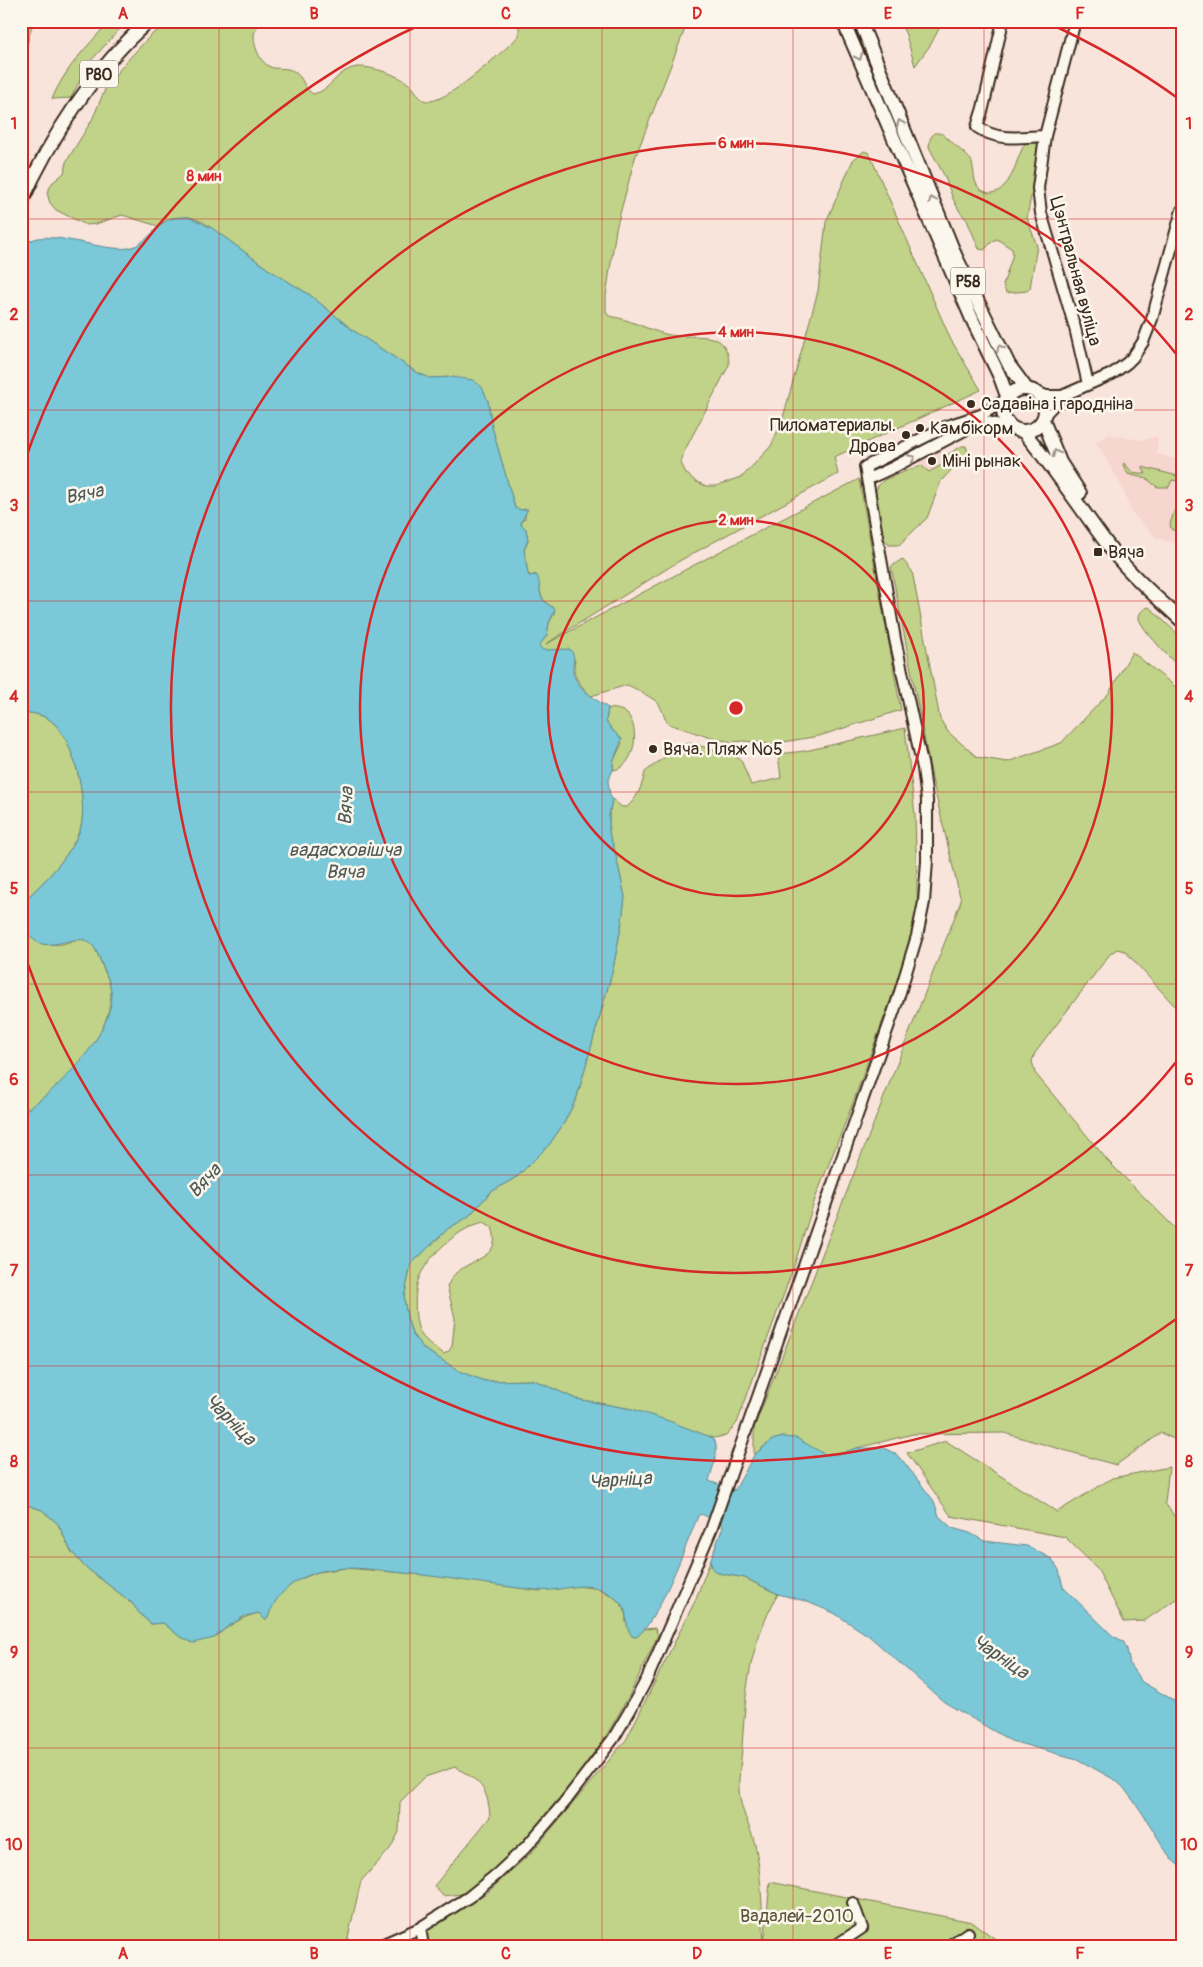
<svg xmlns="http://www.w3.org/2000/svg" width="1203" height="1967" viewBox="0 0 1203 1967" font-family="Pangolin,sans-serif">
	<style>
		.built { fill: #f7d6cf }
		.green { fill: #c0d388; stroke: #7e7e53; fill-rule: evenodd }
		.water { fill: #7ac8d8; stroke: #61898e }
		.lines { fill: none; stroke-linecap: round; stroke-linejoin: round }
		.minor-casing { stroke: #3b2a1e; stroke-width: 14 }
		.major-casing { stroke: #3b2a1e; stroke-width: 16 }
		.minor { stroke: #fbf7ec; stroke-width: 10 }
		.major { stroke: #fbf7ec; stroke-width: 12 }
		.oneway { stroke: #9b9085 }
		.grid { fill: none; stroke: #d62828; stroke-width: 1; stroke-opacity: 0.55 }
		.ring { fill: none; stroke: #d62828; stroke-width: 2.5 }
		.poi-dot { fill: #3b2a1e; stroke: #fbf7ec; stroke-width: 2 }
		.labels { text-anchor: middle; stroke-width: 5; stroke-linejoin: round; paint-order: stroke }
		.shield { fill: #fbf7ec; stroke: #75685c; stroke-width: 1 }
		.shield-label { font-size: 16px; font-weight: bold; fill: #3b2a1e }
		.street-label { font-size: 18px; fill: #3b2a1e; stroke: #fbf7ec }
		.poi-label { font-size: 18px; fill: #3b2a1e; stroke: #fbf7ec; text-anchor: start }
		.park-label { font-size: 18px; fill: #5c5438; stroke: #fbf7ec }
		.water-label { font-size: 19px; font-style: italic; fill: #4e5956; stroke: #fbf7ec }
		.centre { fill: #d62828; stroke: #fbf7ec; stroke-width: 2.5 }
		.ring-label { font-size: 15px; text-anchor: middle; font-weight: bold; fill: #d62828; stroke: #fbf7ec; stroke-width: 5; stroke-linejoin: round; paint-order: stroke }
		.neatline { fill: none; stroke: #d62828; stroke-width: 2 }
		.grid-label { font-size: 16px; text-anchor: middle; font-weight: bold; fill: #d62828 }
	</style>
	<rect width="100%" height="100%" fill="#f9e4db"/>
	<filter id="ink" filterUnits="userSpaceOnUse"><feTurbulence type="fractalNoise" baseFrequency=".02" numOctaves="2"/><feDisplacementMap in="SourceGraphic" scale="10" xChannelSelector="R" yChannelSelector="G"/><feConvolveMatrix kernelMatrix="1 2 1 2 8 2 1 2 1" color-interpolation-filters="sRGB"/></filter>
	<g filter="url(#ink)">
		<path class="built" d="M1109,434L1139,440L1158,436L1157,454L1182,461V544L1165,541L1157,538L1131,512L1123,489L1096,442Z
			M940,446L945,456V463L929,472L921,465L918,458Z"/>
		<path class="green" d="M21,21H33L21,68Z
			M113,21H127L88,64L71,98L52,99C65,68 85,49 107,24Z
			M172,21H260C258,26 254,31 254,36C254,48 261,65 273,68C282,69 289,67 296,73C304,79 304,89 313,94C332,91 335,70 357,67C371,66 400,75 410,85C416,89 418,99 426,101C445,105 498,55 513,42L519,35V21H688L635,158L616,229L606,296V312L609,316C629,319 646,329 665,334C679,338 703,334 715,339C726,343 729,355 729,365L684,452L681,463L686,473L695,481L706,486H716L743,476L771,446L782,421L818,291L826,222L853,160L864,151L869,153L951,340L981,390L834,457L838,474L681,560L546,644L698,563L859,479L901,710L819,736L772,744L743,741L733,742L711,738L669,724C663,718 663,709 658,703C656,700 631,686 627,685L591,696C580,685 571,676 575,660L542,650L539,646L547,635L549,623L554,614V608C536,599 543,589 535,574L532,576L528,574L524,550L528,540L526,529L521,525V522L525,518L526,509L521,510L515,508L492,427L488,401L452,377L430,378L418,373L354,331L310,295L268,269L203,222L189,217L172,218L158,226L122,215L96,224L86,225L56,210L50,203L47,193L52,183L64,173L66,162L92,120L106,87L124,64L151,35Z
			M900,21H943L931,44L915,66L906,35Z
			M934,133C937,133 940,133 942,134C944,135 970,158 971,160C976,173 971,187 986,192C992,195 999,191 1003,187C1015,176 1017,155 1026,142L1038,143L1040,147L1027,218L1037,246L1030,288L1027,291L1006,293L1003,285L1013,254L1012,249L997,239L993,241L984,250L979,249L967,220L960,212L953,199L945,177L929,147L930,139Z
			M947,431L943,436L888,465L883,464Z
			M962,446H966L968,452L941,481L927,518L899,545H889L883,538L874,495L878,486L884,480L921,465L929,472L945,463V456Z
			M1124,463L1132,472L1146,474L1142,467L1178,476L1182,482L1172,480L1169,487H1157L1147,479L1128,474L1123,465Z
			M1178,500L1182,501V534L1171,529L1170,524Z
			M902,559L912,571L940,719L948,732L977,757L1007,762L1061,743L1109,693L1132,652L1182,692V1014L1125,951L1117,949L1110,954L1035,1053L1032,1061L1035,1073L1108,1161L1182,1235V1443L1161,1433L1116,1465L1004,1433L913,1434L857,1448L839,1454L826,1455L783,1437L772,1440L754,1455V1428L961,901L933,783L891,567Z
			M1149,607L1182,638V671C1174,662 1140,628 1139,618C1139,612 1144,608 1149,607Z
			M608,708C615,709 622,709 627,714C641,728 635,768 613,770V762L622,743C618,734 611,730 606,721Z
			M21,712C31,713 42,714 50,720C74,736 89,804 80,830C69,858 45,881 24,901L43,944C49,944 56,945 62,944C70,942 80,937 88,941C96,946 100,960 103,968C107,976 111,985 111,994C110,1041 59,1090 21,1113Z
			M905,728L915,815L918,924L851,1108L815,1199L794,1266L737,1423L726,1436L713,1438L632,1409L576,1399L534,1380L485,1381L461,1372L424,1349L412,1334L407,1317L404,1298L411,1264L449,1228L468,1217L491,1192L518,1176L549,1145L564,1123L577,1097L613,969L621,927L625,897L615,851L609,833V815L612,799L622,807H627C638,797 642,786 645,772L679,746L689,743L731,754L741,760L751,785L781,778L778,754L805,751ZM484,1222L492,1227C503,1258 474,1257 456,1273C452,1276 450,1282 447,1286L455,1318L452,1346L449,1351L444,1354C435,1347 423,1341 419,1330C414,1319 414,1289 419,1278C429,1254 460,1227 484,1222Z
			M946,1441L1057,1512L1112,1478L1169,1467L1165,1503L1182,1527V1595L1144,1621L1124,1622L1097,1568L1065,1537L951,1516L907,1453Z
			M21,1503L42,1510L58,1524L71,1551L84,1566L132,1603L140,1614L151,1624L163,1623L179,1636L214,1638C228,1626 241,1617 259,1613L265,1620L268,1618L271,1606L281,1592L298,1580L318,1572L346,1568L440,1576L539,1591L577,1586L600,1589L615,1598L625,1609L626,1622L632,1636L636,1637L645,1629L655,1628L658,1635L629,1696L606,1736L572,1783L523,1841L488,1875L462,1894L443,1896L434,1886L490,1817C488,1786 479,1781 455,1767L425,1777L400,1802L399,1832L390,1849L361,1881L346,1946H21Z
			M710,1561L711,1567L718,1573L745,1578L778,1594C748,1648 746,1688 742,1748C741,1764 737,1782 740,1798C743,1816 753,1832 756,1849C762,1880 762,1913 764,1944L770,1882L972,1922L1005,1946H366L436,1922L454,1913L488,1892L532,1852L626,1740L695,1601Z"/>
		<path class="water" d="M189,217L212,228L268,269L310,295L354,331L418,373L430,378L452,377L473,380L482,387L488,401L492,427L515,508L521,510L528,509L521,522V525L526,529L528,540L524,550L528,574L529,576L537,575C543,591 535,598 554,608L555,610L549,623L547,635L539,646L543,650L570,649C577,659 572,661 573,672C576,688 596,699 608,708L606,721L612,730L622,739L613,762V770L608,781L610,795L612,799L609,815V833L615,851L625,897L621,927L613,969L577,1097L564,1123L549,1145L518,1176L491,1192L468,1217L449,1228L411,1264L404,1298L407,1317L412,1334L424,1349L461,1372L485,1381L534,1380L576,1399L632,1409L669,1421L713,1438C721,1448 712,1469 709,1481L735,1490L754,1455L772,1440L783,1437L796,1438L826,1455L839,1454L857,1448H884L894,1453L903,1461L934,1501L939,1516L952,1528L970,1533L984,1541L1027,1546L1052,1559L1059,1570L1063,1587L1113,1636L1123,1641L1127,1649L1130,1665L1142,1682L1182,1705V1868L1171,1859L1141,1811L1123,1787L1115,1780L1077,1759L1011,1741L944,1702L869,1636L834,1613L805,1601L778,1594L745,1578L718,1573L713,1570L710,1561L723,1527L721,1523L701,1514L698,1516C688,1540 657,1625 636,1637L632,1636C626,1628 627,1621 625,1611C623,1602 608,1592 600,1589C579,1581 557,1593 536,1590C488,1585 441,1576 393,1572C369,1569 342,1565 318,1572C294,1579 275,1594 268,1618L265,1620L259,1613L245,1616L227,1627L214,1638L193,1643L179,1636L163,1623L151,1624L140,1614L132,1603L84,1566L71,1551L58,1524L42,1510L21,1503V1113C56,1092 115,1035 111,991C110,983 107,976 104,969C100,961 97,948 89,942C76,933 49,953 34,940C23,931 21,914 24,901C45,881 69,858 80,830C89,804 74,736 50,720C42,714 31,713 21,712V251C24,247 28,242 32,240C51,230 103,252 129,248C149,244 156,222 173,218C178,217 184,217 189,217Z"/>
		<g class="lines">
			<defs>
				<path id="minor" d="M1003,21L983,108L977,127C999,142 1020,137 1045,136
					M1075,21L1045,136L1038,188L1041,213L1075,328L1088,384
					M1033,390L1046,396H1062
					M1045,414L1062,396L1112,374L1127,363L1133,357L1143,342L1152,319L1182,210
					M868,479L894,467L976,424L984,421L1012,428
					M420,1928L423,1946
					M379,1946L420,1928L469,1897L496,1875L526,1847L564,1803L613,1739L629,1712L647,1679L711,1530L897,1002L917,936L924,902L927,861V800L923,768L895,639L865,467L947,426L981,415L1004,401
					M835,1946L862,1928L853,1903
					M949,1946L968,1933"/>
				<path id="major" d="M843,21L972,319L1000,377L1007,396
					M860,21L956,257L1009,365L1026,388
					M21,203C49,140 96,66 149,21
					M1003 410a21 21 0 1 1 42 0a21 21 0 1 1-42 0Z
					M1043,420L1060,462L1080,493
					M1023,431C1057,471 1085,516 1117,557C1136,580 1160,600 1182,621"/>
			</defs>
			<use href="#minor" class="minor-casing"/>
			<use href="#major" class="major-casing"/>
			<use href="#minor" class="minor"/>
			<use href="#major" class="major"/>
		</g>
		<defs><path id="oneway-chevron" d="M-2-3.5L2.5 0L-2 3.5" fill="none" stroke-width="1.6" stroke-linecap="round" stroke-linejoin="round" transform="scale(1.25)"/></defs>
		<g class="oneway">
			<use href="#oneway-chevron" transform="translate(859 57) rotate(66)"/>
			<use href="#oneway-chevron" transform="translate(900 123) rotate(-112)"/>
			<use href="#oneway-chevron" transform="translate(932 200) rotate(-113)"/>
			<use href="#oneway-chevron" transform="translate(1000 348) rotate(-117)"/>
			<use href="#oneway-chevron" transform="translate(1056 453) rotate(-115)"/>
			<use href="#oneway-chevron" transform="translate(912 458) rotate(-28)"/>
		</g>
	</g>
	<path class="grid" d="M219,21V1946M410,21V1946M602,21V1946M793,21V1946M984,21V1946M21,219H1182M21,410H1182M21,601H1182M21,792H1182M21,984H1182M21,1175H1182M21,1366H1182M21,1557H1182M21,1748H1182"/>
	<g class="ring">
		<circle cx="736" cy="708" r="188"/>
		<circle cx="736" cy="708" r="376"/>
		<path d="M1181 1056A565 565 0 1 1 1181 360"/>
		<path d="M1179 1317A753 753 0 0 1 22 947M22 469A753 753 0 0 1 424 23M1048 23A753 753 0 0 1 1179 99"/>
	</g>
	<g class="poi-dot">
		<circle cx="971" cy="404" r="5"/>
		<circle cx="920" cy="428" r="5"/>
		<circle cx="906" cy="435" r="5"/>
		<circle cx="932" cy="461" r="5"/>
		<rect x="1093" y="547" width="10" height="10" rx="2.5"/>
		<circle cx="653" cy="749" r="5"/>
	</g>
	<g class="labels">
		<g class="shield">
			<rect x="80" y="60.5" width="38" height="27" rx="4"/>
			<rect x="950.5" y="267.5" width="35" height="27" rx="4"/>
		</g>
		<g class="shield-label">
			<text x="99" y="80">Р80</text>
			<text x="968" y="287">Р58</text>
		</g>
		<g class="street-label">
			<text transform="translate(1076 271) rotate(75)" y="6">Цэнтральная вуліца</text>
		</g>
		<g class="poi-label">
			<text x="981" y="410">Садавіна і гародніна</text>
			<text x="896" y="431" text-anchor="end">Пиломатериалы.<tspan x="896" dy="21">Дрова</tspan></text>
			<text x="930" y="434">Камбікорм</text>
			<text x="942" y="467">Міні рынак</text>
			<text x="1108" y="558">Вяча</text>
			<text x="663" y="755">Вяча. Пляж №5</text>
		</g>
		<g class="park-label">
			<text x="797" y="1922">Вадалей-2010</text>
		</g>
		<g class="water-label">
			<text transform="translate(84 493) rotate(-12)" y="7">Вяча</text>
			<text transform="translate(345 806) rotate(-87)" y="7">Вяча</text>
			<text x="345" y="856">вадасховішча<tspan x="345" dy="22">Вяча</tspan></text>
			<text transform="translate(204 1180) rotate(-47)" y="7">Вяча</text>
			<text transform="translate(231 1419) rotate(45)" y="7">Чарніца</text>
			<text transform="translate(620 1479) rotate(-4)" y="7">Чарніца</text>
			<text transform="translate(1001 1656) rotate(34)" y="7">Чарніца</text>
		</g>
	</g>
	<circle cx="736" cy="708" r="8" class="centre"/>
	<g class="ring-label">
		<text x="736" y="148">6 мин</text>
		<text x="204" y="181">8 мин</text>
		<text x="736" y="337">4 мин</text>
		<text x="736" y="525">2 мин</text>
	</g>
	<rect width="1203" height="1967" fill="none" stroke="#fbf7ec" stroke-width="55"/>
	<rect x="28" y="28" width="1148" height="1912" class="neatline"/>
	<g class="grid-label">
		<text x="123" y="19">A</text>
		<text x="314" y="19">B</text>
		<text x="506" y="19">C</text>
		<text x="697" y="19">D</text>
		<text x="888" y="19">E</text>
		<text x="1080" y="19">F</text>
		<text x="14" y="129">1</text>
		<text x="1189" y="129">1</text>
		<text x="14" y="320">2</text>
		<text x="1189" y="320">2</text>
		<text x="14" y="511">3</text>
		<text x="1189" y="511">3</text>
		<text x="14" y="702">4</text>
		<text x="1189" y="702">4</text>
		<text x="14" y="894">5</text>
		<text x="1189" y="894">5</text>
		<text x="14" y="1085">6</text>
		<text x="1189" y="1085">6</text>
		<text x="14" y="1276">7</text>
		<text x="1189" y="1276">7</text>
		<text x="14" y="1467">8</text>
		<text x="1189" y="1467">8</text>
		<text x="14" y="1658">9</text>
		<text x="1189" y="1658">9</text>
		<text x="14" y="1850">10</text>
		<text x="1189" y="1850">10</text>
		<text x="123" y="1959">A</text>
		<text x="314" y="1959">B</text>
		<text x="506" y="1959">C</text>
		<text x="697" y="1959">D</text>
		<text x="888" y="1959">E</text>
		<text x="1080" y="1959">F</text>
	</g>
</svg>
